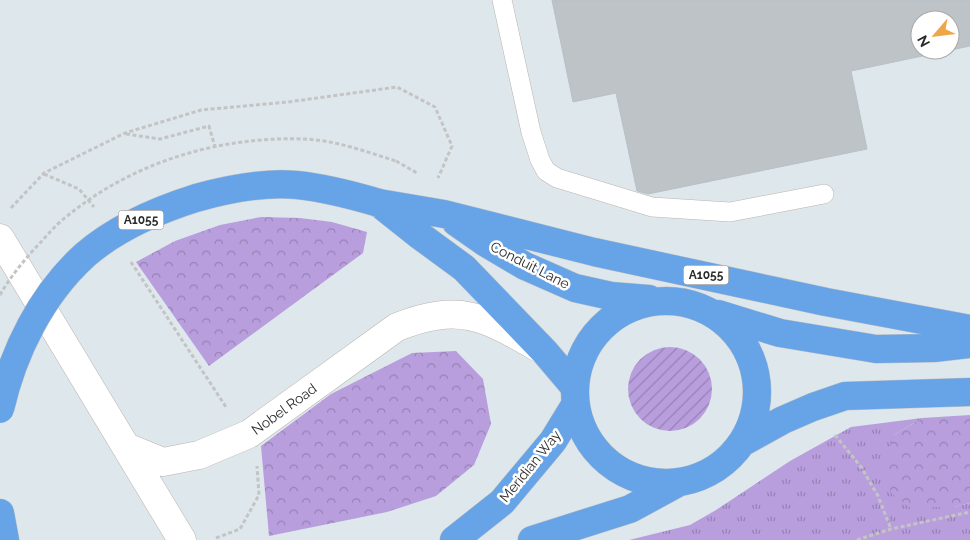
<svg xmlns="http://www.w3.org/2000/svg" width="970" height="540" viewBox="0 0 970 540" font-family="Raleway,sans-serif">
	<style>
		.grass { fill: url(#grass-tufts) }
		.forest { fill: url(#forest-crowns) }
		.garden { fill: url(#garden-furrows) }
		.building { fill: #bdc3c7; stroke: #b7c1c7; fill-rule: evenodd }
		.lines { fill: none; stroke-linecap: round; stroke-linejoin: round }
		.lane-casing { stroke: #bab5ae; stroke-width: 20 }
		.street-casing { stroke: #bab5ae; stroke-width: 29 }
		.primary-casing { stroke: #c4c4c4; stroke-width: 29 }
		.path { stroke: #c4c4c4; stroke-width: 3; stroke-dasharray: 4 2.5; stroke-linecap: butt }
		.lane { stroke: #fff; stroke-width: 19 }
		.street { stroke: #fff; stroke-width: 28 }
		.primary { stroke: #67a4e7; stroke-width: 28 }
		.primary-bridge-casing { stroke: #c4c4c4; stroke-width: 29; stroke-linecap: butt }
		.path-bridge { stroke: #c4c4c4; stroke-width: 3; stroke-dasharray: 4 2.5; stroke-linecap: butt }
		.primary-bridge { stroke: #67a4e7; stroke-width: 28 }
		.labels { text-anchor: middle; stroke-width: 5; stroke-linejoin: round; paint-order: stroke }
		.shield { fill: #fff; stroke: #6b6b6b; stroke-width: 1 }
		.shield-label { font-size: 12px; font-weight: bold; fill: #2b2b2b }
		.street-label { font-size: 14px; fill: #2b2b2b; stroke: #fff }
	</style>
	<defs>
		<pattern id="grass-tufts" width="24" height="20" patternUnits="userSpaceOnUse" patternTransform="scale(1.25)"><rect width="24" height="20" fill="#b99ede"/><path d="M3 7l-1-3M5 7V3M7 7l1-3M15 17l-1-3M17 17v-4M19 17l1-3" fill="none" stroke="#9781b4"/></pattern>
		<pattern id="forest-crowns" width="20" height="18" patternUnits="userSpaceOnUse" patternTransform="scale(1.25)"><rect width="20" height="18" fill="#b99ede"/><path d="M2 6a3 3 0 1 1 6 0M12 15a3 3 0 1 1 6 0" fill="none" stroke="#9781b4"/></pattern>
		<pattern id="garden-furrows" width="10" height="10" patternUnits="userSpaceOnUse" patternTransform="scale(1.25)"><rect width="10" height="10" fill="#b99ede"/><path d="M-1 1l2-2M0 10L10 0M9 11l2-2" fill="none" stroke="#9781b4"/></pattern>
	</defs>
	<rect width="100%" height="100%" fill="#dee7ec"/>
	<path class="grass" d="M922,418L894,435L954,507L970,503V540H629L690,525L716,510L790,461L851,427Z"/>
	<path class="forest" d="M261,217L300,218L332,222L367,232L363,253L209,366L136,262L175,241L220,225Z
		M456,351L483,379L491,424L474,465L436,496L387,512L269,536L261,446L331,394L412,353Z
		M970,415V503L954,507H909L891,493L884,467L894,435L922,418Z"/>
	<path class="garden" d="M628 389a42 42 0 1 1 84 0a42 42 0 1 1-84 0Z"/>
	<path class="building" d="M552,0H970V46L851,71L867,149L648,194L637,191L616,93L573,102ZM920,20H950V50H920Z"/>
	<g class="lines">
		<defs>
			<path id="lane" d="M502,0L531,132L540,160L546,171L557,178L652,207L730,212L824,194"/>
			<path id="street" d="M0,238L182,540
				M126,447L163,462L199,455L249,434L397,327C459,303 483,316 537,347"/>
			<path id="primary" d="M379,203L444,214L594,252L826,302L970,329
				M380,204L419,235L464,268L545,352L573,385
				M456,222L486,243L525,266L575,288L611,296L649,299
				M575 392a91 91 0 1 1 182 0a91 91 0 1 1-182 0Z
				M718,314L780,333L876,349L934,348L970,344
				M745,441L783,420L813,407L845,396L970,392
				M0,513L5,540
				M454,540L502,502L553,441L575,405
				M532,540L630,509L676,484"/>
		</defs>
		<use href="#lane" class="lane-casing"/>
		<use href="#street" class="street-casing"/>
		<use href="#primary" class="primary-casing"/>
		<path class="path" d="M126,134L160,139L209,126L215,147
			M396,161L417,173
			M44,174L79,189L94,207
			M11,208L44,173L125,133L201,110L288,102L397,87L435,107L452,146L438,178
			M131,262L226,407
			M835,435L861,467L878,496L891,529
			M216,538L240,529L259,495L257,466
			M857,540L891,529L970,512"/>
		<use href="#lane" class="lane"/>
		<use href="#street" class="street"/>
		<use href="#primary" class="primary"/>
		<defs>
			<path id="primary-bridge" d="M0,409C13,352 41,295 85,255C116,228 158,210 196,198C228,189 264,182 297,185C326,188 352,195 379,203"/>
		</defs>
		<use href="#primary-bridge" class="primary-bridge-casing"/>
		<path class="path-bridge" d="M0,295C10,277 25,259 39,244C46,237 52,229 60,222C127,164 216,136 304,139C335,140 367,152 396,161"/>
		<use href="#primary-bridge" class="primary-bridge"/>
	</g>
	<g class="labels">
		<g class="shield">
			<rect x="118.5" y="210.5" width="45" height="19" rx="4"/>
			<rect x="683.5" y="265.5" width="45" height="19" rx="4"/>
		</g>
		<g class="shield-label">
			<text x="141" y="224">A1055</text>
			<text x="706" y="279">A1055</text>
		</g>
		<g class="street-label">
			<text transform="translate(530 265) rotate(27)" y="5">Conduit Lane</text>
			<text transform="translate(284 409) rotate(-36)" y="5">Nobel Road</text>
			<text transform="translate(530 466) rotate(-51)" y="5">Meridian Way</text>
		</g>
	</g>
	<g transform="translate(935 35) rotate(242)"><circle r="24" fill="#ffffff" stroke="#aaaaaa"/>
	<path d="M0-4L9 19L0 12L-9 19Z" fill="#eda749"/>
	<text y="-8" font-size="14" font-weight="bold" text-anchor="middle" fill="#2b2b2b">N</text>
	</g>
</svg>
